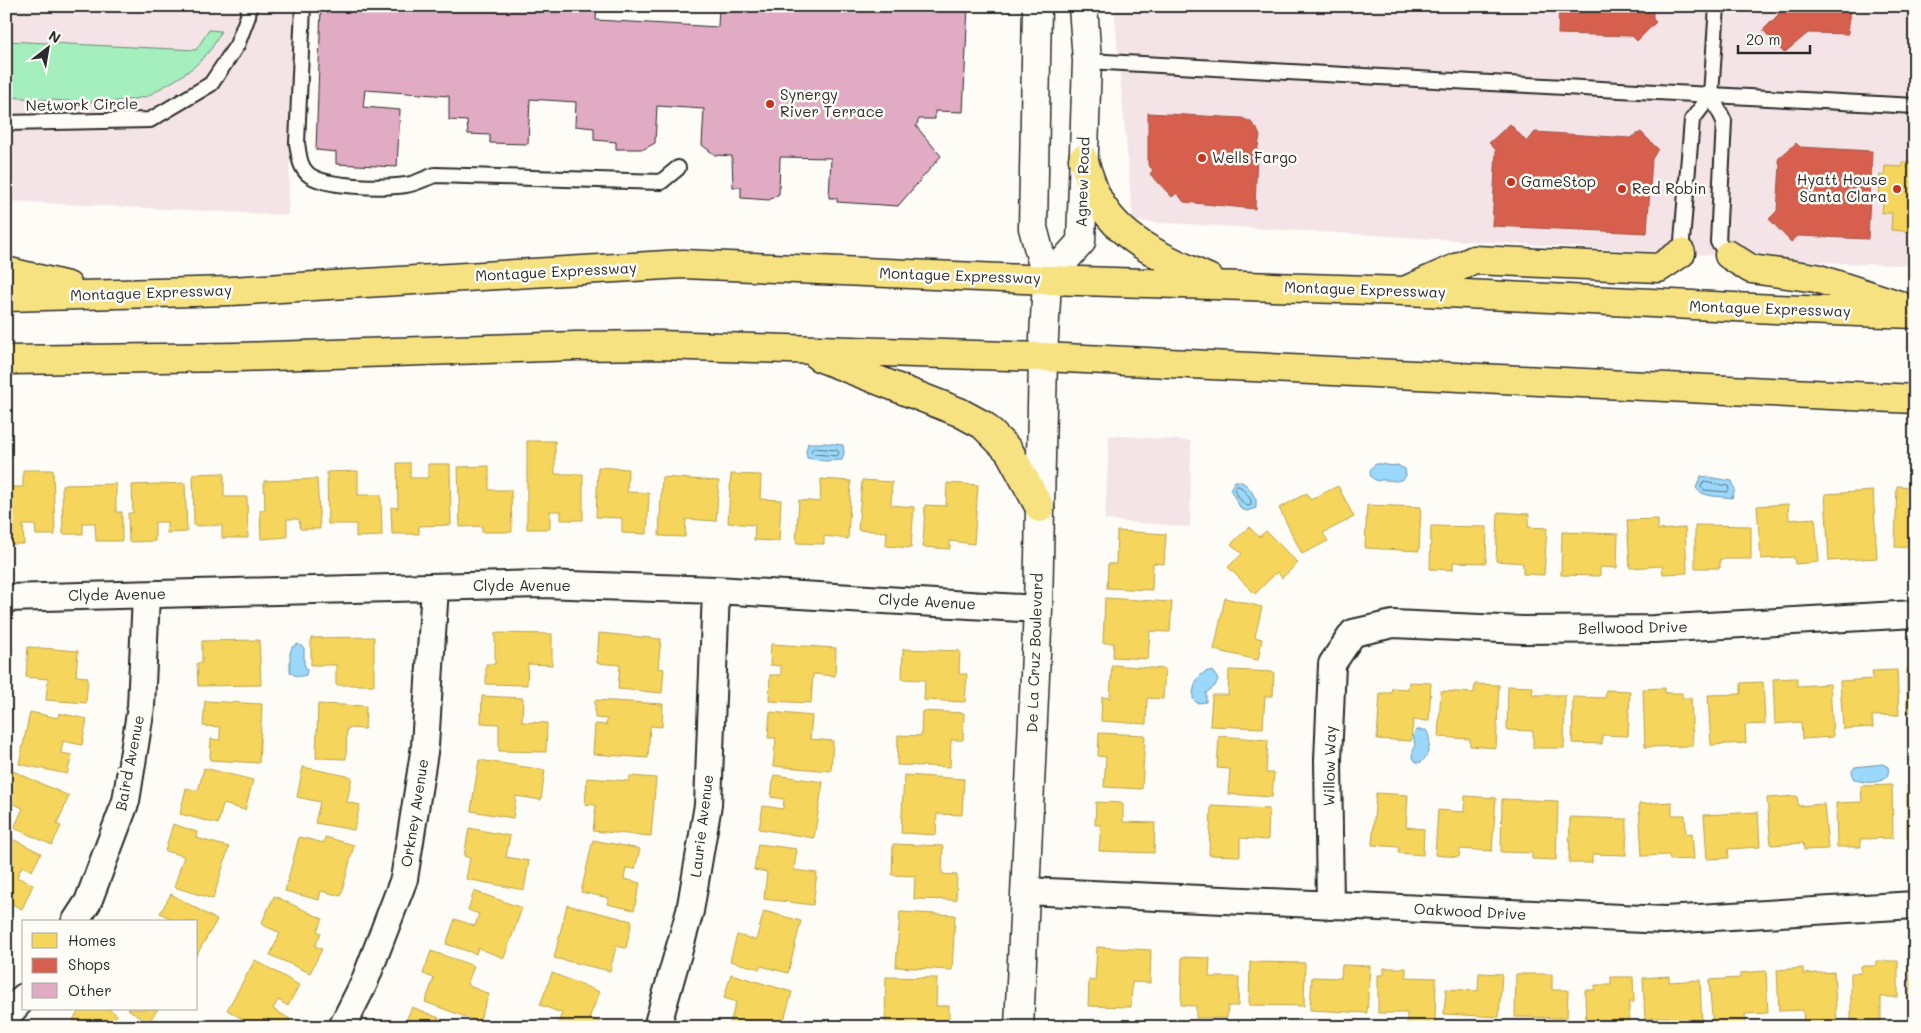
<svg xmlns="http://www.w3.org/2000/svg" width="1921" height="1033" viewBox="0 0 1921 1033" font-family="Mali,sans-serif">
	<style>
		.built { fill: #f4e4e7 }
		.green { fill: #a5efbe; stroke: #688d74 }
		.water { fill: #9ad9fb; stroke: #6e93a8 }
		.homes { fill: #f6d55c; stroke: #b9a24d }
		.shops { fill: #d6604d; stroke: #a35043 }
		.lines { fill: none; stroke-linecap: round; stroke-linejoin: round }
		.shore { stroke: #57717e; stroke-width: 1 }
		.building { fill: #e0abc3; stroke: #2b2b2b }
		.service-casing { stroke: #2b2b2b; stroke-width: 18 }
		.minor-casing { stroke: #2b2b2b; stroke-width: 30 }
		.secondary-casing { stroke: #2b2b2b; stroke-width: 31 }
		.trunk-casing { stroke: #2b2b2b; stroke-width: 31 }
		.service { stroke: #fdfcf7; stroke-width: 14 }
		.minor { stroke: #fdfcf7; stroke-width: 26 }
		.secondary { stroke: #fdfcf7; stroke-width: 28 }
		.trunk { stroke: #f7e281; stroke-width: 28 }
		.poi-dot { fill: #c8321e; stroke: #fdfcf7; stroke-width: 2 }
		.labels { text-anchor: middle; stroke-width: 5; stroke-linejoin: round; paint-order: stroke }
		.poi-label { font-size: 15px; fill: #2b2b2b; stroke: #fdfcf7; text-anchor: start }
		.street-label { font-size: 15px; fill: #2b2b2b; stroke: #fdfcf7 }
	</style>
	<rect width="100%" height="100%" fill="#fdfcf7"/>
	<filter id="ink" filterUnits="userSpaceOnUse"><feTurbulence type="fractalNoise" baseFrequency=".02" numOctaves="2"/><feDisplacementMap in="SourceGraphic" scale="10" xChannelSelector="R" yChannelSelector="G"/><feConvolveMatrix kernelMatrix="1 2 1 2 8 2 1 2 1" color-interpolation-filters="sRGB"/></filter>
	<g filter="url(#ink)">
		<path class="built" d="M6,6H295L288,215L6,201Z
			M1114,6H1915V265L1860,264L1133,221Z
			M1109,435L1191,441L1190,527L1105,520Z"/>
		<path class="green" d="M209,30L221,31C209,59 187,74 161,88C156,91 150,96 144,97C103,107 49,99 6,97V41L196,50Z"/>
		<path class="water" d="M808,443H826L843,445L844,453L842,460L825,461L807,458L806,451Z
			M1376,464C1384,463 1389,467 1397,465L1405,469L1406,476C1397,486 1388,477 1377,481L1371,477C1369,471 1370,467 1376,464Z
			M1701,476L1732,481L1735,490L1732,498C1721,496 1703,498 1696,488Z
			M1235,481C1246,480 1251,491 1256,499V508L1247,511L1241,509L1230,489Z
			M298,644L304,648V664L307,670L306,675C300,677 296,677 290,672V653L292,647Z
			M1208,671H1212L1218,679L1215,686L1206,693V702L1197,703L1193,699C1193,687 1196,675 1208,671Z
			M1417,730H1426C1433,739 1429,759 1419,763L1415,761L1412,756L1415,745L1413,735Z
			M1883,764L1888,767C1893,785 1862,785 1853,778L1852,771L1855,767Z"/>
		<path class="homes" d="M1902,162L1915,163V232L1891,230L1892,213H1882L1883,203H1879L1880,175L1884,176L1885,166L1902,167Z
			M527,441H555V474H583V520H561V511H550V529H527Z
			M397,463H410V478H428V464H450L451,525L419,526V534H392L391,507L398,508Z
			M489,466V490H511L512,532H482V526L460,527L458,467Z
			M598,467L628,469L627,492L649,493L647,534L622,533V518L596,517Z
			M23,470H53L55,535H36L35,525H23L24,544H6V487H23Z
			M358,471V495H381L382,536L356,537V524H328L327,472Z
			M224,473V497H247L248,538H222V525L194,526L193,474Z
			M731,474L761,475L760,499L781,500L779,541L754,540L755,525L728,523Z
			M662,477L719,481L716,521L686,519L685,537L659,536Z
			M317,479L320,529H300L299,519H287V537L261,539L260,510H265L264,481Z
			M821,479L851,481L848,539L824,536V544L796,543L799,500L820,502Z
			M862,480L892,482L891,505L914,507L911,548L886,546L887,532L858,530Z
			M185,483L187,532L167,533V522H155V541L129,542L128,513H133L132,485Z
			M947,483L978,485L974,544L950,541V549L923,547L925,505L946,506Z
			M116,484V512H122V541H96L95,523H83V534H63L62,485Z
			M1338,486L1354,517L1323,533L1328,541L1302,554L1279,508L1307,493L1310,500Z
			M1897,486L1915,487V548L1895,547Z
			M1873,491L1877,558L1829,561L1825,494Z
			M1788,504L1789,520L1815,518L1819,562L1795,564L1794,557L1761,559L1757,506Z
			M1367,505L1421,507L1419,551L1365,548Z
			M1498,512L1529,514L1528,527L1547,528L1544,575L1523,574V563L1496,561Z
			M1658,519V530L1685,528L1687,573L1663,574L1662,566L1630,568L1627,520Z
			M1695,525L1751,526V559H1720V568H1695Z
			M1431,526L1487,527L1486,563L1453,562V570L1430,569Z
			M1249,527L1259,537L1266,531L1298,563L1282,578L1277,572L1255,594L1228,567L1242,554L1231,544Z
			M1117,531L1166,534L1164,564L1153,563L1152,590L1107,588L1108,564H1116Z
			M1562,532L1618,534L1617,568L1600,567V576L1561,575Z
			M1105,598L1172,602L1170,632L1150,631L1148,659L1113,657L1114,643H1103Z
			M1225,598L1262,607L1255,637L1262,639L1258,660L1214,650Z
			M495,633L552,634V665L528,664L527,685L486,684V664H495Z
			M599,633L661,639L658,668L664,669L662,693L618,689L620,665L597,663Z
			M374,637V685H336V665H311V638Z
			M259,640L261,685L198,686L197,663H202V641Z
			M771,644L836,648L835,676L813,674L811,703L769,701L770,675H781V666L770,665Z
			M28,647L78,651L76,676L88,677L86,703L46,700L48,679L26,677Z
			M903,649L960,651L959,674H967L965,702L924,700L925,680L902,679Z
			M1112,665L1165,669L1163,699L1147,698L1146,724L1101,721L1102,697L1110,698Z
			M1907,669H1915V712H1907Z
			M1229,670L1274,672L1273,696H1265L1263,728L1210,726L1212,695H1228Z
			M1897,670L1899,715L1872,716L1873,727L1843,729L1840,681L1873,679L1872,671Z
			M1797,678V686L1830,684L1833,737L1802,739L1801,722L1775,724L1773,679Z
			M1409,682L1431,683L1429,721L1413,720L1411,741L1377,739L1380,693H1391L1392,688L1408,689Z
			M1763,682L1765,724L1745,725L1746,743L1711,745L1708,695L1741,694V683Z
			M1475,684L1499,685L1496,748L1470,746V739L1438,737L1441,691L1474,693Z
			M1508,686L1533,687L1532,695H1565L1564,748H1533V731L1507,730Z
			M1665,688V693H1682V698H1691L1693,746L1645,747L1643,689Z
			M1606,690L1630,691L1628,736L1602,735V744L1572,743L1573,697L1605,698Z
			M482,696L523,698L522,722L547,723L546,752L499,751V724L481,723Z
			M595,700L663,704L662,727L650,726L648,758L593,754L595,724L606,725L607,719L595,718Z
			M205,701L262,704L259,763L210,760L211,739L220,740V727L203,726Z
			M318,704L366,706L365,729L347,728L346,759L316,758Z
			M922,711L964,713L963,740H951L950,767L897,765L898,735L921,736Z
			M30,712L58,718L59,713L87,719L82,745L63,741L61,753L72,755L67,774L19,764Z
			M770,712L812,716L810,739L833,741L831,771L773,766L776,738H768Z
			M1099,733L1145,735L1142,789L1104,787L1106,757L1098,756Z
			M1219,736L1268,740L1266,773H1274L1272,797L1228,794L1230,769L1217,768Z
			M479,760L545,770L541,800L516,796L513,818L471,811Z
			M303,767L352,777L347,802L360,805L354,830L315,823L320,802L297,797Z
			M204,768L253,780L245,810L223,804L218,824L180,814L186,788L198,791Z
			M13,771L69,796L57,824L61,826L52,845L14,828L23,808L6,801V787Z
			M774,775L823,782L814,838L759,829L763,806L783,809L784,799L771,797Z
			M904,775L964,779L962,815L937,814L936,835L901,833Z
			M630,776L656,778L651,836L593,831L596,805L585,804L587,778L629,781Z
			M1892,785L1893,838L1860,839L1861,847H1837L1836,803L1862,802L1861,786Z
			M1907,786H1915V838H1907Z
			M1376,793L1408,795L1406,827L1424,829L1423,855L1398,853L1399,847L1372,845Z
			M1465,796L1496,798L1492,851L1460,849L1459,857L1435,855L1438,810L1464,812Z
			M1797,796L1798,806L1824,804L1828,849L1804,850L1803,843L1771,845L1767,798Z
			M1502,799L1558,801L1556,860L1532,859V853L1501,852Z
			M1096,802L1123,803V822L1155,823L1154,853L1099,851L1101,825H1095Z
			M1672,802V815H1685L1686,834L1692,833L1694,859L1670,860L1669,855L1642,856L1639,804Z
			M1211,806L1269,809L1268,840L1240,838V856L1209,855Z
			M1758,812L1760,847L1728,849L1729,858L1707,859L1704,815Z
			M1570,817L1627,819L1626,855L1592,854V863H1569Z
			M173,824L197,832L196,838L229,847L213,899L174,887L184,856L165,851Z
			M469,828L510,836L506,857L529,861L524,890L466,879L470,858L464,856Z
			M6,836L41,853L32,871L22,866L17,877L33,885L22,909L6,901Z
			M299,837L324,843L325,837L354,845L341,896L321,891L319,900L285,891Z
			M593,840L640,849L635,869L626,868L624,879L640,883L634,910L607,904L609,898L581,892Z
			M758,844L797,849L794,870L817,873L813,905L764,899L767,872L754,870Z
			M893,844L943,846L942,874L957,875L956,900L914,899L915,876L892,875Z
			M474,891L522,908L504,958L478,948L476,954L446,944L455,919L475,926L479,914L468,910Z
			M171,894L217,920L196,956V922H172L173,920L160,913Z
			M274,896L323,919L317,931L321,933L315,946L322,949L310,973L270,955L280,933L261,924Z
			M567,905L632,921L626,948L616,946L610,971L554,958Z
			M764,911L801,921L788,973L761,966L760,969L730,961L737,935L756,940Z
			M900,912L955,915L952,970L896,967Z
			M1097,947L1151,950L1150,983L1132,982L1131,1007L1088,1006L1089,980L1095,981Z
			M431,951L474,966L467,985L489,994L479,1022L425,1002L434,978L423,974Z
			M1182,957L1210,958L1209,977H1239L1238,1006H1228L1227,1018H1196V1006L1181,1005Z
			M255,960L299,985L288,1006L278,1000L273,1009L290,1019L286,1027H250L251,1024L227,1010Z
			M1910,960H1915V1002H1910Z
			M1876,961H1898V997H1881V1021H1851V973H1861V966H1876Z
			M1250,962L1305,963L1304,1006L1249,1005Z
			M1342,965L1370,966L1367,1013L1310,1010L1312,977L1341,978Z
			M1384,968H1406V977L1436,978L1435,1025H1407V1013H1378V975H1384Z
			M1803,968V974L1834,972L1837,1025L1804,1027L1803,1010L1779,1011L1777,970Z
			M1766,971L1768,1013L1745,1014L1746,1027H1713L1709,980L1740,978V973Z
			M552,973L600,992L589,1018L600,1022L599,1027H556L562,1013L540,1005Z
			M1479,973L1502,974L1499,1017L1444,1014L1446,989L1478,991Z
			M731,974L792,992L782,1027H729L736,1002L724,998Z
			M1516,974H1552V990H1568L1567,1018L1515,1017Z
			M1669,976V982L1700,980L1702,1027H1669V1017L1645,1019L1643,978Z
			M886,977L937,978L936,1006H949V1027H885Z
			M1611,977H1633L1634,1002H1629V1027H1586L1585,990H1595V985H1611Z
			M412,1007L439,1018L436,1024L441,1027H403Z
			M80,1009H109L117,1015L110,1024L114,1027H83L73,1020Z
			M128,1009H158L148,1023Z
			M1086,1023L1107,1024V1027H1086Z"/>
		<path class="shops" d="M1559,6H1653V19L1656,22L1637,41L1632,36L1558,34Z
			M1778,6H1850L1848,34L1808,33L1784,53L1763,30L1778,15Z
			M1148,113L1242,118L1251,122L1257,129L1260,136L1257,152L1255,209L1184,202L1177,193L1172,197L1150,174L1153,170L1148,165Z
			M1510,124L1527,142L1535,132L1630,138L1641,132L1658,149L1652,159L1647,233L1492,226L1496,150L1489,143Z
			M1796,143L1800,147L1872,151L1868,239L1798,236L1791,242L1769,219L1777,211L1780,165L1778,159Z"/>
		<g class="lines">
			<path class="shore" d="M814,448L837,450L839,453L837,456L814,454L811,451Z
				M1704,482L1728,486L1729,490L1727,492L1704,490L1701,487Z
				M1238,486L1242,488L1251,500V505L1248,506C1242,504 1235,493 1235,487Z"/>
		</g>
		<path class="building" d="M321,6H597L596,20L718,27L719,6H968L963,112L935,111V119H919L916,126L941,156L898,206L837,202V198H829L831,158L780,157L779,194L769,200L741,198V187H733L732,156L715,155L702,145L704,109L657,106L655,143L644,149H616V142L594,140V128L575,126L576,102L530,99L528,144L490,143V135L468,134L467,121L449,120V96L365,90L363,107L400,110L397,167L336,164V152L316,150Z"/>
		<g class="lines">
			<defs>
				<path id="service" d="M303,6L297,143C299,154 299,166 308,174C324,188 385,188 406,185C415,184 426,178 435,175L661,182L678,168
					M1717,6L1711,95L1724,121L1718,242L1729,255
					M1087,61L1915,106
					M6,123L150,120L211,84L237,45L248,16L249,6
					M1681,253L1692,120L1711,95"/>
				<path id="minor" d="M6,598L541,584L716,590L1038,609
					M1025,891L1665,920L1915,905
					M1330,906L1328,760L1332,664L1353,633L1393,624L1523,630L1654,629L1915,614
					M75,922L88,902L126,801L141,707L146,595
					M6,1017L24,997
					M342,1027L364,983L404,879L425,746L435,587
					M657,1027L690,911L708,805L716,590"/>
				<path id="secondary" d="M1047,280L1081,242L1087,61L1083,6
					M1019,1027L1038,609L1043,357L1047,280L1033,228L1037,6"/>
				<path id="trunk" d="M1083,159C1088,172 1092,187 1098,199C1121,242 1168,260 1210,279
					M1729,255L1751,269L1816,278L1899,305
					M6,271L68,286
					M1409,289L1474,260L1659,268L1681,253
					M6,297L231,291L683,264L1047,280L1405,291L1775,309L1915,314
					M819,357L959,412L983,425L1009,451L1040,508
					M6,360L237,357L576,346L659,345L1043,357L1915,399"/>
			</defs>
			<use href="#service" class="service-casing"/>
			<use href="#minor" class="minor-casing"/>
			<use href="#secondary" class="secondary-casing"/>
			<use href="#trunk" class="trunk-casing"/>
			<use href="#service" class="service"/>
			<use href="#minor" class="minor"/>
			<use href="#secondary" class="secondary"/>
			<use href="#trunk" class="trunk"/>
		</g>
	</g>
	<g class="poi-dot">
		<circle cx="770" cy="104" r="5"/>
		<circle cx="1202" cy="158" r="5"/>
		<circle cx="1511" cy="182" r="5"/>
		<circle cx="1622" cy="189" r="5"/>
		<circle cx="1897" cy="189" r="5"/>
	</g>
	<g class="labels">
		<g class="poi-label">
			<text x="780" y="100">Synergy<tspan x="780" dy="17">River Terrace</tspan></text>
			<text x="1212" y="163">Wells Fargo</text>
			<text x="1887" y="185" text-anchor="end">Hyatt House<tspan x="1887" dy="17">Santa Clara</tspan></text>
			<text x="1521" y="187">GameStop</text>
			<text x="1632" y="194">Red Robin</text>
		</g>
		<g class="street-label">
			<text transform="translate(82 105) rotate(-1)" y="5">Network Circle</text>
			<text transform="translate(1083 182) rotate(-88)" y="5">Agnew Road</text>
			<text transform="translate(556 272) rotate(-3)" y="5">Montague Expressway</text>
			<text transform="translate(960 276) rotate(2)" y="5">Montague Expressway</text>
			<text transform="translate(1365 290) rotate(2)" y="5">Montague Expressway</text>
			<text transform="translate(151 293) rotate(-2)" y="5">Montague Expressway</text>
			<text transform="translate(1770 309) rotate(2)" y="5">Montague Expressway</text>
			<text x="522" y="591">Clyde Avenue</text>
			<text transform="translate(117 595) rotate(-1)" y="5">Clyde Avenue</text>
			<text transform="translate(927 602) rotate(3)" y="5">Clyde Avenue</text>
			<text transform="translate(1633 628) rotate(-1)" y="5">Bellwood Drive</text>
			<text transform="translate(1035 653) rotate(-88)" y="5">De La Cruz Boulevard</text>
			<text transform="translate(130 763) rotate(-79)" y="5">Baird Avenue</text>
			<text transform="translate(1330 766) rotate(-89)" y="5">Willow Way</text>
			<text transform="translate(415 813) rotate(-81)" y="5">Orkney Avenue</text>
			<text transform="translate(702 826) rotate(-83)" y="5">Laurie Avenue</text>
			<text transform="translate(1470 912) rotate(3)" y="5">Oakwood Drive</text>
		</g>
	</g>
	<rect width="1921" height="1033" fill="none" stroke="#fdfcf7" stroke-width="25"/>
	<rect x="12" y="12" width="1896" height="1008" fill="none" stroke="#2b2b2b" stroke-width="2" filter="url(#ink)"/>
	<rect x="22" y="920" width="175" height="90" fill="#fdfcf7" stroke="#a9a8a5"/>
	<rect x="32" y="933" width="25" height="15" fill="#f6d55c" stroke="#a9a8a5"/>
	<text x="68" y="946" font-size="15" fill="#2b2b2b">Homes</text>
	<rect x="32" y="958" width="25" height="15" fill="#d6604d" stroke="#a9a8a5"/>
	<text x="68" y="970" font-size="15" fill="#2b2b2b">Shops</text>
	<rect x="32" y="983" width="25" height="15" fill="#e0abc3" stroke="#a9a8a5"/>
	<text x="68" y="996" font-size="15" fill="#2b2b2b">Other</text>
	<g transform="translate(48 48) rotate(31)" stroke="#fdfcf7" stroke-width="4" paint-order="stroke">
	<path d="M0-4L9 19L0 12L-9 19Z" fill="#2b2b2b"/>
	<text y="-8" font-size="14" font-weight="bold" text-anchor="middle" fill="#2b2b2b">N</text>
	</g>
	<path d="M1738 45v8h72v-8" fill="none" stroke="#2b2b2b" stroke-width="2.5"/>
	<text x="1746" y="45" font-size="15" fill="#2b2b2b" stroke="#fdfcf7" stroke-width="4" paint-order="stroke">20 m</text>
</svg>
